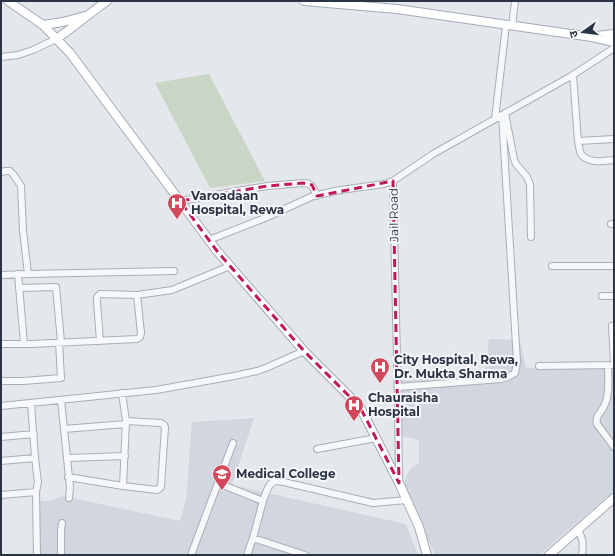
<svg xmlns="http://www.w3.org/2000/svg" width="615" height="556" viewBox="0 0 615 556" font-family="Montserrat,'Noto Sans Devanagari',sans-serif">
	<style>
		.built { fill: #d2d6de }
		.green { fill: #c9d6c5 }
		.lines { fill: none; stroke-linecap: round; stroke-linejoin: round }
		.minor-casing { stroke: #a9aeb7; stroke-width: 8 }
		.major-casing { stroke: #a3abb8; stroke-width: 10 }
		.minor { stroke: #f7f8fa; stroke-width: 6 }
		.major { stroke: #fff; stroke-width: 8 }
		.marked { fill: none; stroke: #c2185b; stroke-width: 3; stroke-dasharray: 8 5; stroke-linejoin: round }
		.labels { text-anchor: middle; stroke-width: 4; stroke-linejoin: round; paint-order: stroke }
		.poi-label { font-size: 12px; font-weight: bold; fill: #2b3445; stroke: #f4f6f9; text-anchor: start }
		.street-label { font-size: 12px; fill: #2b3445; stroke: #f4f6f9 }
	</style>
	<rect width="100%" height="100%" fill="#e4e7ec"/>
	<path class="built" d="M489,339L520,340L526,368L597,363L614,365V438H610L605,441L614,452V491L539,555H435L406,492L404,482L410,469L419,463V440L402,436L401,380L485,376Z
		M254,418L232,485L406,524L418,555H40L38,507L40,501H51L63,496L180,521L186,500L192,422Z"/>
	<path class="green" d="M209,74L265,181L210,188L155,83Z"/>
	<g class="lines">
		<defs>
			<path id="minor" d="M512,26L515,1
				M1,57L18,55L33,50L56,39
				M573,75L578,141L614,139
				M505,113L514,159L516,164L527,177L530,184L531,237
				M495,119L506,25
				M578,141C579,145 579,150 581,154C588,164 604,161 614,160
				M1,172L6,171H10L13,174L21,186L23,231L28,274
				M180,201L267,186L303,183C313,183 313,188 317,196
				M611,224H614
				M209,240L265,218L313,196L340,190L384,184L393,181
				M552,266H614
				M18,274L24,344
				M1,275L28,274L174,271
				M19,288L56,287L61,342
				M602,296H614
				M612,326L614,365
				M100,341L97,302V297L100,294L137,295L172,290L230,266
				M1,344H31L137,339L140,337L141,333L137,295
				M539,366L614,365
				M608,366C608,377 610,394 605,404C602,413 595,414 597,424L614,447
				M1,381H23L61,378L59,342
				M398,387L501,379L508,377L515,373L517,362L502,115
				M61,400L70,487L69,498
				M31,403L35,458L38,482L36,492L37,555
				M1,406L156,390L234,376L257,371L268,367L304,351
				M64,429L126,424
				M1,437L34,434
				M317,449L376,438
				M67,458L125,456
				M1,461L35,458
				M68,477L123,486L126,421L122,393
				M399,481L398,404L393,181L433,154L573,75L614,48
				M218,483L263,501L253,538L247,555
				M123,486L157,490L161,487L165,427L164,425L161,423L126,421
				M1,495L36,492
				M263,501C265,495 268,483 275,481C279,481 284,482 288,483L373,503L407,500
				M577,530C584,538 583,545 582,555
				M253,538L305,555
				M61,555V531L62,523
				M191,555L233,443"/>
			<path id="major" d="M8,1L43,25L70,53L217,251L304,351L360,407L399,483L419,527L427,555
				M304,1L397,9L592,37L614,42
				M43,25L63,22L85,16
				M597,36L614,34
				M56,39C74,27 90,13 107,1
				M549,555L614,498"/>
		</defs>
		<use href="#minor" class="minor-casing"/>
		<use href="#major" class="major-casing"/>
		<use href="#minor" class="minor"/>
		<use href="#major" class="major"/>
	</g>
	<path class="marked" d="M393,181L399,483L360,407L304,351L217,251L180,201L267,186L303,183L312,185L317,196Z"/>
	<defs>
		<symbol id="hospital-pin" viewBox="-11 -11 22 30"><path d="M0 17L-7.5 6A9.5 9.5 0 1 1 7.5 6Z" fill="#d1495b" stroke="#f4f6f9"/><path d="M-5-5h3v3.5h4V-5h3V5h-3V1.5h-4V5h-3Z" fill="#fff"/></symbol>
		<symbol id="university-pin" viewBox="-11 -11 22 30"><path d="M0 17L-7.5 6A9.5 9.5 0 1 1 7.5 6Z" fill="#d1495b" stroke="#f4f6f9"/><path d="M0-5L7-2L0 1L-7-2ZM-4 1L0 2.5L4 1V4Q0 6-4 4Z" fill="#fff"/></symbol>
	</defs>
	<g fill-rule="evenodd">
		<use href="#hospital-pin" x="166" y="192" width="22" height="30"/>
		<use href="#hospital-pin" x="369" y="356" width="22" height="30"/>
		<use href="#hospital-pin" x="343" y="394" width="22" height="30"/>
		<use href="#university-pin" x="211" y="463" width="22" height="30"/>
	</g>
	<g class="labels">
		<g class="poi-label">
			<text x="191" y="200">Varoadaan<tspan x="191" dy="14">Hospital, Rewa</tspan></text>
			<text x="394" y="364">City Hospital, Rewa,<tspan x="394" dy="14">Dr. Mukta Sharma</tspan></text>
			<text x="368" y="402">Chauraisha<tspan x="368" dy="14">Hospital</tspan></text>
			<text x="236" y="478">Medical College</text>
		</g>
		<g class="street-label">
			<text transform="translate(394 215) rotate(-91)" y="4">Jail Road</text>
		</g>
	</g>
	<rect width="615" height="556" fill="none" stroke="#2b3445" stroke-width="4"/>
	<g transform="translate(583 32) rotate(256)" stroke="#f4f6f9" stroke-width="3" paint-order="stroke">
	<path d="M0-3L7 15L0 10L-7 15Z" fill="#2b3445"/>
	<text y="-6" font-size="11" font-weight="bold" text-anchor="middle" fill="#2b3445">उ</text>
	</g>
</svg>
